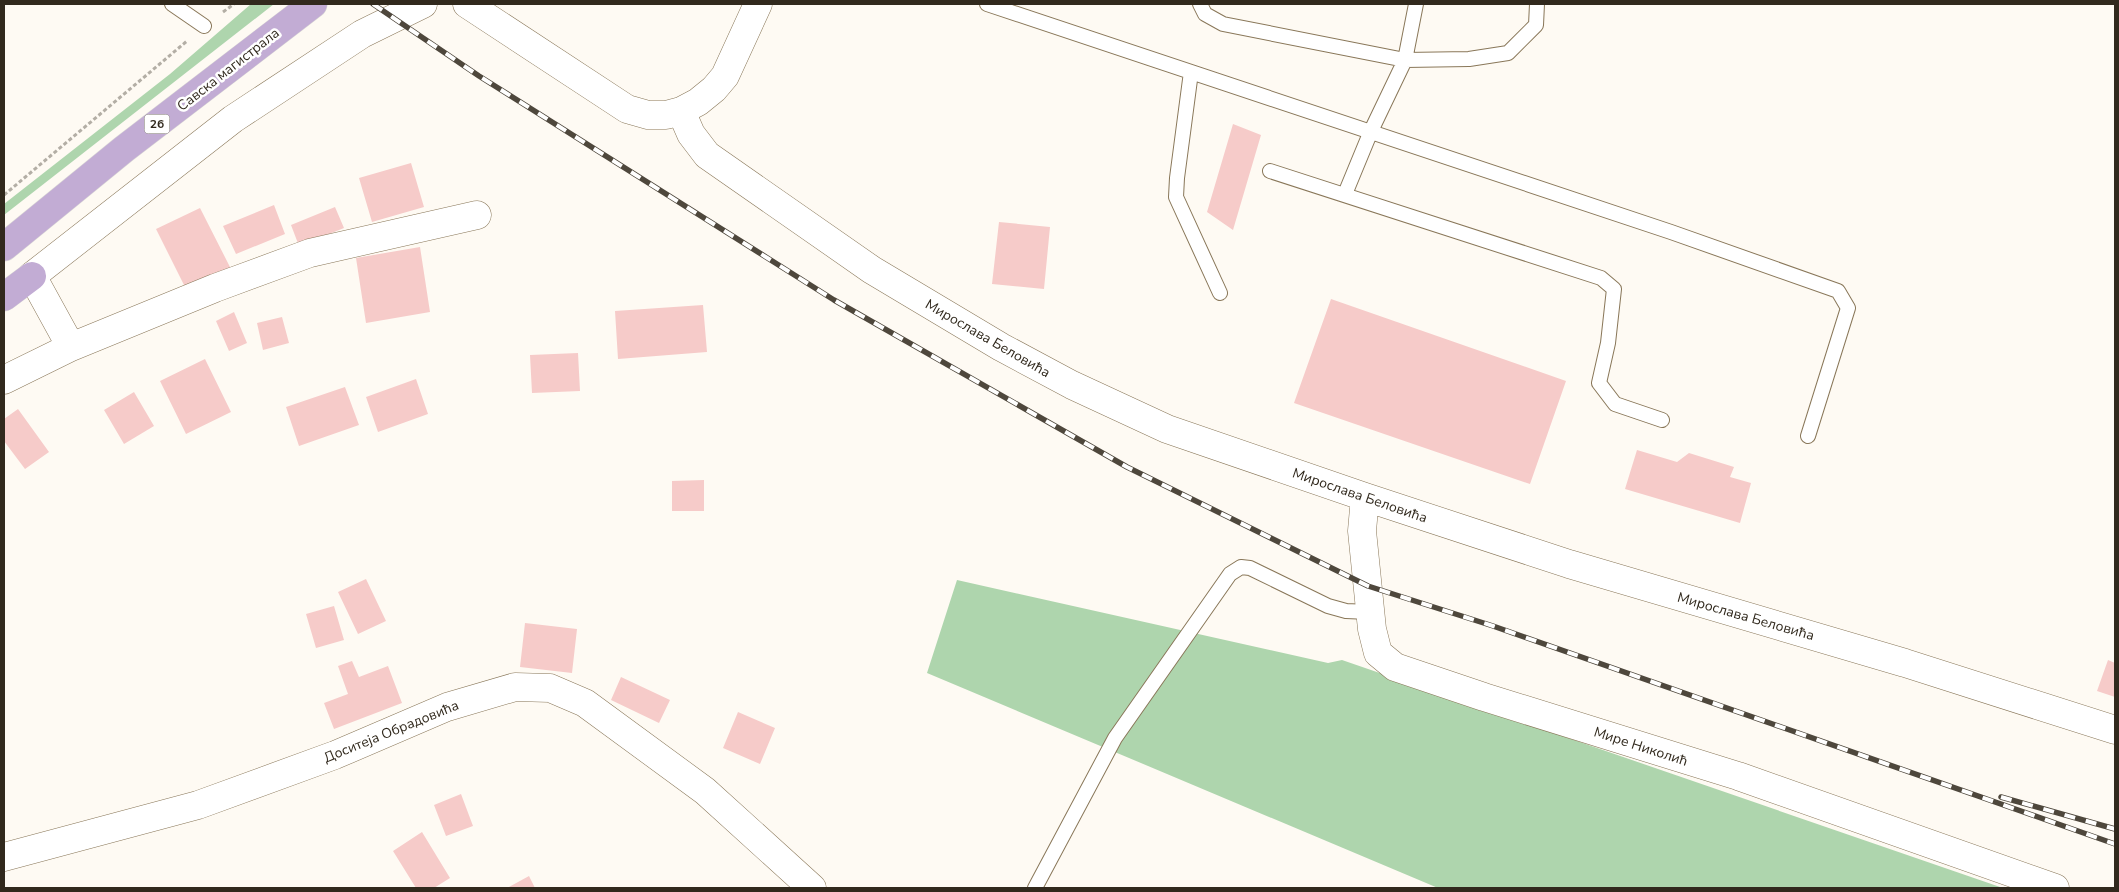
<svg xmlns="http://www.w3.org/2000/svg" width="2119" height="892" viewBox="0 0 2119 892" font-family="'Nunito Sans',sans-serif">
	<style>
		.green { fill: #aed5ad }
		.building { fill: #f6cbc9 }
		.lines { fill: none; stroke-linecap: round; stroke-linejoin: round }
		.lane-casing { stroke: #897759; stroke-width: 16 }
		.street-casing { stroke: #897759; stroke-width: 29 }
		.primary-casing { stroke: #dad8d6; stroke-width: 29 }
		.path { stroke: #b3aea5; stroke-width: 3; stroke-dasharray: 4 2.5; stroke-linecap: butt }
		.lane { stroke: #fff; stroke-width: 14 }
		.street { stroke: #fff; stroke-width: 28 }
		.primary { stroke: #c2acd4; stroke-width: 28 }
		.rail-casing { stroke: #4e473c; stroke-width: 5.5 }
		.rail { stroke: #fff; stroke-width: 4; stroke-dasharray: 11; stroke-linecap: butt }
		.labels { text-anchor: middle; stroke-width: 5; stroke-linejoin: round; paint-order: stroke }
		.shield { fill: #fff; stroke: #6f6961; stroke-width: 1 }
		.shield-label { font-size: 12px; font-weight: bold; fill: #31291d }
		.street-label { font-size: 14px; fill: #31291d; stroke: #fff }
	</style>
	<rect width="100%" height="100%" fill="#fefaf3"/>
	<path class="green" d="M251,4H274L4,215V204L170,74Z
		M957,580L1328,663L1342,660L2003,888H1438L927,673Z"/>
	<path class="building" d="M1233,124L1261,135L1233,230L1207,212Z
		M411,163L424,207L372,222L359,178Z
		M274,205L285,234L236,254L223,226Z
		M335,207L344,228L299,246L291,225Z
		M200,208L231,269L187,291L156,229Z
		M999,222L1050,227L1044,289L992,284Z
		M420,247L430,312L366,323L356,258Z
		M1331,299L1566,381L1530,484L1294,403Z
		M703,305L707,352L618,359L615,311Z
		M234,312L247,343L229,351L216,321Z
		M282,317L289,343L263,350L257,323Z
		M578,353L580,391L532,393L530,355Z
		M205,359L231,412L186,434L160,381Z
		M416,379L428,414L378,432L366,397Z
		M345,387L359,425L299,446L286,407Z
		M134,392L154,426L124,444L104,410Z
		M18,409L49,452L25,469L4,441V419Z
		M1637,450L1677,462L1689,453L1734,467L1730,477L1751,483L1740,523L1625,489Z
		M704,480V511H672V481Z
		M366,579L386,621L358,634L338,592Z
		M334,606L344,640L316,648L306,614Z
		M525,623L577,629L572,673L520,667Z
		M2108,660L2115,663V697L2097,691Z
		M352,661L359,677L388,666L402,703L334,729L324,703L348,694L338,666Z
		M621,677L670,700L659,723L611,700Z
		M738,712L775,728L760,764L723,748Z
		M461,794L473,826L446,836L434,805Z
		M422,832L450,878L434,888H416L393,851Z
		M529,876L535,888H507Z"/>
	<g class="lines">
		<defs>
			<path id="lane" d="M172,4L204,26
				M987,4L1671,232L1838,291L1848,308L1808,436
				M1200,4L1205,14L1223,24L1405,60L1416,4
				M1191,72L1177,178L1176,197L1220,293
				M1270,171L1601,278L1614,289L1608,343L1599,383L1615,404L1662,420
				M1345,194L1371,131L1405,60L1469,59L1508,53L1536,25L1537,4
				M1035,888L1115,738L1230,574L1241,567L1250,568L1328,606L1346,611L1369,612"/>
			<path id="street" d="M467,4L627,109L648,115H666L681,111L698,102L714,89L725,76L758,4
				M681,111L691,134L707,155L872,270L1001,347L1072,385L1167,429L1365,497L1569,564L1905,663L2115,730
				M71,347L32,276L233,119L362,34L423,4
				M4,380L71,347L215,288L310,253L477,215
				M1365,497L1362,531L1372,629L1378,653L1395,667L1484,697L1738,776L2055,888
				M4,857L198,805L335,755L447,707L515,687L550,688L585,703L705,791L812,888"/>
			<path id="primary" d="M4,247L124,149L313,4
				M4,297L32,276"/>
		</defs>
		<use href="#lane" class="lane-casing"/>
		<use href="#street" class="street-casing"/>
		<use href="#primary" class="primary-casing"/>
		<path class="path" d="M223,12L234,4
			M4,195L187,41"/>
		<use href="#lane" class="lane"/>
		<use href="#street" class="street"/>
		<use href="#primary" class="primary"/>
		<defs>
			<path id="rail" d="M373,4L479,76L834,300L1127,467L1368,586L1493,626L2115,844
				M2001,797L2115,829"/>
		</defs>
		<use href="#rail" class="rail-casing"/>
		<use href="#rail" class="rail"/>
	</g>
	<g class="labels">
		<rect class="shield" x="144.5" y="114.5" width="25" height="19" rx="4"/>
		<g class="shield-label">
			<text x="157" y="128">26</text>
		</g>
		<g class="street-label">
			<text transform="translate(228 69) rotate(-38)" y="5">Савска магистрала</text>
			<text transform="translate(988 338) rotate(30)" y="5">Мирослава Беловића</text>
			<text transform="translate(1360 495) rotate(19)" y="5">Мирослава Беловића</text>
			<text transform="translate(1746 616) rotate(16)" y="5">Мирослава Беловића</text>
			<text transform="translate(391 731) rotate(-22)" y="5">Доситеја Обрадовића</text>
			<text transform="translate(1641 746) rotate(18)" y="5">Мире Николић</text>
		</g>
	</g>
	<rect width="2119" height="892" fill="none" stroke="#31291d" stroke-width="10"/>
</svg>
